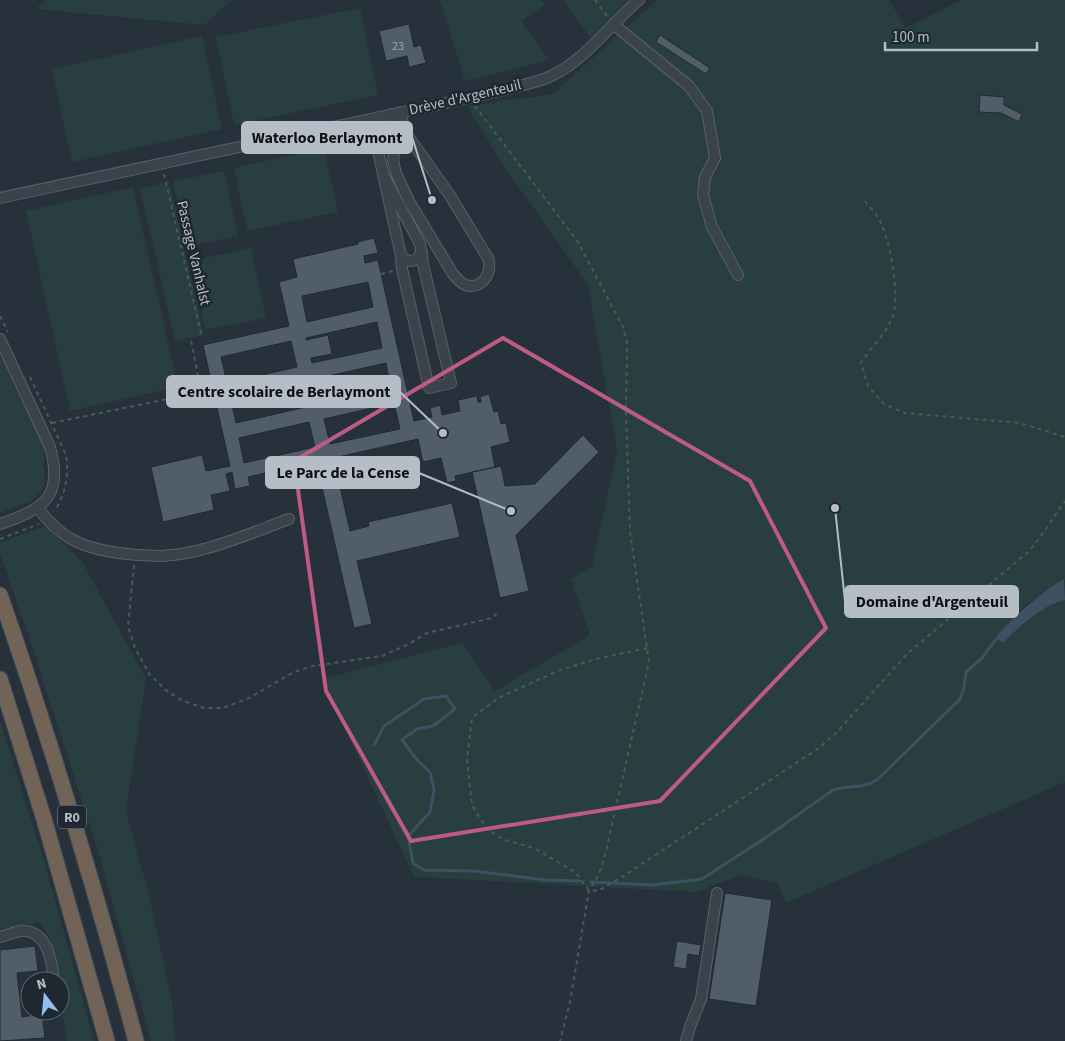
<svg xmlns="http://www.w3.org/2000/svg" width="1065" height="1041" viewBox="0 0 1065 1041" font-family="'Source Sans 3',sans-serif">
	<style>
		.green { fill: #293e3e }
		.water { fill: #3d5163 }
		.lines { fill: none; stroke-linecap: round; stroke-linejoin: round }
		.stream { stroke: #3d5163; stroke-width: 3 }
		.building { fill: #515e69; stroke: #212a33; fill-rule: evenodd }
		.minor-casing { stroke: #58616a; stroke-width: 12 }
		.highway-casing { stroke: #454e57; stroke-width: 17 }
		.path { stroke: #485b5b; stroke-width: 2; stroke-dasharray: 4 4; stroke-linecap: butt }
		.minor { stroke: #3a434c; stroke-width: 10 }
		.highway { stroke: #716457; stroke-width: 15 }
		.marked { fill: none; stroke: #bd5a86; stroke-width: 4; stroke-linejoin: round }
		.labels { text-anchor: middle; stroke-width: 5; stroke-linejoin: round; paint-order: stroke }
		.number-label { font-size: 12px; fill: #9ca6b0 }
		.shield { fill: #1f2831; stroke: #88919a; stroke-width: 1 }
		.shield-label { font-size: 14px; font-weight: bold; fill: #b5bec7 }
		.street-label { font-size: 15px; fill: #b5bec7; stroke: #1f2831 }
		.leader { fill: none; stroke: #b5bec7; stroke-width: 2 }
		.callout-dot { fill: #b5bec7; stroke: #1f2831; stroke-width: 2 }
		.callout { fill: #b5bec7; stroke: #b5bec7; stroke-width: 2 }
		.callout-label { font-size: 16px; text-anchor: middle; font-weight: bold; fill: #111 }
	</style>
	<rect width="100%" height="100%" fill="#26313c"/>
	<path class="green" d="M47,0H232L204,25L35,9Z
		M440,0H541L545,5L521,21L549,60L465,81Z
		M563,0H628L591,38Z
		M657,0H889L906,28L961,0H1065V580L1027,604L1014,618L1004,642C1022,625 1041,606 1065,600V782L786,903L778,883L740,875L696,892L414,877L322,679L462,643L495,691L590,635L571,579L592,566L617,450L588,285L503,165L467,106L553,94Z
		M360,8L378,95L234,125L216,37Z
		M202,36L222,129L72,162L52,69Z
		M324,148L338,212L247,231L234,168Z
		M224,171L238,236L187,247L173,181Z
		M169,182L204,335L175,341L140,188Z
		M133,187L178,387L70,411L26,211Z
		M251,248L266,318L205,330L191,261Z
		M0,347L44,447V488L33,500L0,513Z
		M45,526L82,561L146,679L126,811L149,895L172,1001L175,1041H151L98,851L34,652L0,553V543Z
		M0,721L45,864L94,1041H67L60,996V981H58L51,940L40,922L0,929Z"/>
	<path class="water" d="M1064,579L1065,600C1041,606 1021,625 1004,642L996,639L998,634C1019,613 1038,594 1064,579Z"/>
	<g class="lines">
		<path class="stream" d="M374,745L384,726L424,699L446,696L455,709L433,726L417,729L402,740L418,761L430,772L434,790L430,812L408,836L413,863L424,870L474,871L546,880L580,881
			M591,882L653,885L702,879L768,836L833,790C849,784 861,790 877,780L960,699L964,688L966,672L982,658L996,639"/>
	</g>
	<path class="building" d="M409,24L414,47L421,45L426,63L409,67L407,56L386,61L379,31Z
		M660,35L710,68L706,74L656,42Z
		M980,95L1004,97V105L1022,114L1019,122L1001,113L979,112Z
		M374,238L378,253L364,256L365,263L378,260L414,421L432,417L430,408L440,405L442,415L460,411L458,400L477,396L478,402H481L480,397L489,394L494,412L498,411L501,424L506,423L510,442L491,447L495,467L455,476L456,481L447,483L441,458L423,462L418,439L329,459L332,470L336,469L350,531L369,526L368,522L452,503L460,537L357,561L372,624L354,628L319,474L326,472L324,463L320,464L319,461L248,477L250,486L235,489L232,472L226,474L230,491L211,495L214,510L163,522L151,467L202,455L206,471L230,466L203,345L289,326L279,282L297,277L293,259L358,244V242ZM368,282L373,307L307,322L302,296ZM377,322L382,348L312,363L311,358L332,354L328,335L306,340V338ZM291,341L297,367L227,383L221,357ZM386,363L391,389L321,404L315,379ZM300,381L306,407L236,423L230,396ZM394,403L400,429L330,444L324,419ZM309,422L315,447L244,463L239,438Z
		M583,435L599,452L516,535L529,591L500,598L472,472L501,466L505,486L535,484Z
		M725,893L772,900L756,1006L709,999Z
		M677,941L701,945L699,956L688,954L686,969L673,967Z
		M35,946L38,971L17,973L22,1017L42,1014L45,1038L0,1041V950Z"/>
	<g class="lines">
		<defs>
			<path id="minor" d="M613,24L689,86L707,111L715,158L705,177L703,195L712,227L738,275
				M391,114L396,135L393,160L396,173L409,201L453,274C457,279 462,285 469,286C485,287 492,271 488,258L449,194L405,132L400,112
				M371,119L401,256L402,269L429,388L451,383L423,264L420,244L384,176
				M0,198L469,98C494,92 520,87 544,79C582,65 609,25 639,0
				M401,256C410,264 416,262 422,252
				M0,339L50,447C64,497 44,509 0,524
				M38,508C60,538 82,548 119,553C133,555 147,556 161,556C205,554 248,534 289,519
				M0,937C9,935 18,929 27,931C49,935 52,964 54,981
				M686,1041L690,1027L701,999L717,893"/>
			<path id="highway" d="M0,595C51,742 96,891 136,1041
				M0,679L44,819L107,1041"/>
		</defs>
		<use href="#minor" class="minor-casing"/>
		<use href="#highway" class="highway-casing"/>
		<path class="path" d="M595,0L607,16
			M475,106L578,242L623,327L627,343L626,413L630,532L649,662L604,860L597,878L589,890L570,1002L560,1041
			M164,174L202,338
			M865,201C870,208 878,215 881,223C890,243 901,297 892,318C886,334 870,348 861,363L868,386L884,404L905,413L1020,423L1065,437
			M381,274L393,271
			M0,316L8,332
			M30,377L66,455C69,474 66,495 54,511
			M52,423L201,392L191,340
			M0,539L39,524
			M134,565L128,626L135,648L150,675L167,691L181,700L204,708H223L249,698L294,672L313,666L382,656L407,645L427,633L492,618L497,613
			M647,648L596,659L560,670L498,698L472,718L467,759L472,805L486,828L502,839L534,848L575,872L589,890L598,891L625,875L819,748L836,733L908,653L1028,552L1039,539L1065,501"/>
		<use href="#minor" class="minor"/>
		<use href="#highway" class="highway"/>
	</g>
	<path class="marked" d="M503,338L750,481L826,628L660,801L411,841L326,691L294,461Z"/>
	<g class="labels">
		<g class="number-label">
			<text x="398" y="50">23</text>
		</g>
		<rect class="shield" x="58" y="805.5" width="28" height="23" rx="4"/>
		<g class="shield-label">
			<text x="72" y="822">R0</text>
		</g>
		<g class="street-label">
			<text transform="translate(465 97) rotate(-13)" y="5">Drève d'Argenteuil</text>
			<text transform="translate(194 253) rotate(77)" y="5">Passage Vanhalst</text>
		</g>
	</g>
	<path class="leader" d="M432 200L412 137M443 433L400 392M511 511L419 473M835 508L845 601"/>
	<g class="callout-dot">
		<circle cx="432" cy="200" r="5"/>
		<circle cx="443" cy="433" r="5"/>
		<circle cx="511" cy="511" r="5"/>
		<circle cx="835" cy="508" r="5"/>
	</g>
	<g class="callout">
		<rect x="242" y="122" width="170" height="31" rx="5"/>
		<rect x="167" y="376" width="233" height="31" rx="5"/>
		<rect x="266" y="457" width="153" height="31" rx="5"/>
		<rect x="845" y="586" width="173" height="31" rx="5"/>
	</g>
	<g class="callout-label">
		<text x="327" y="143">Waterloo Berlaymont</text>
		<text x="284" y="397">Centre scolaire de Berlaymont</text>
		<text x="343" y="478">Le Parc de la Cense</text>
		<text x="932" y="607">Domaine d'Argenteuil</text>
	</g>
	<g transform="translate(45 996) rotate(344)"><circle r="24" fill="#1f2831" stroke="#5b646d"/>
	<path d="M0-4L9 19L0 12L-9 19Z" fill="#92bfef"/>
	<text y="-8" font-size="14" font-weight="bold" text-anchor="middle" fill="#b5bec7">N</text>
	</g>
	<path d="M885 42v8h152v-8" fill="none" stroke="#b5bec7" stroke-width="2.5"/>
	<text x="892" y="42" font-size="15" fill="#b5bec7" stroke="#1f2831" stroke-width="4" paint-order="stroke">100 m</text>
</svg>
